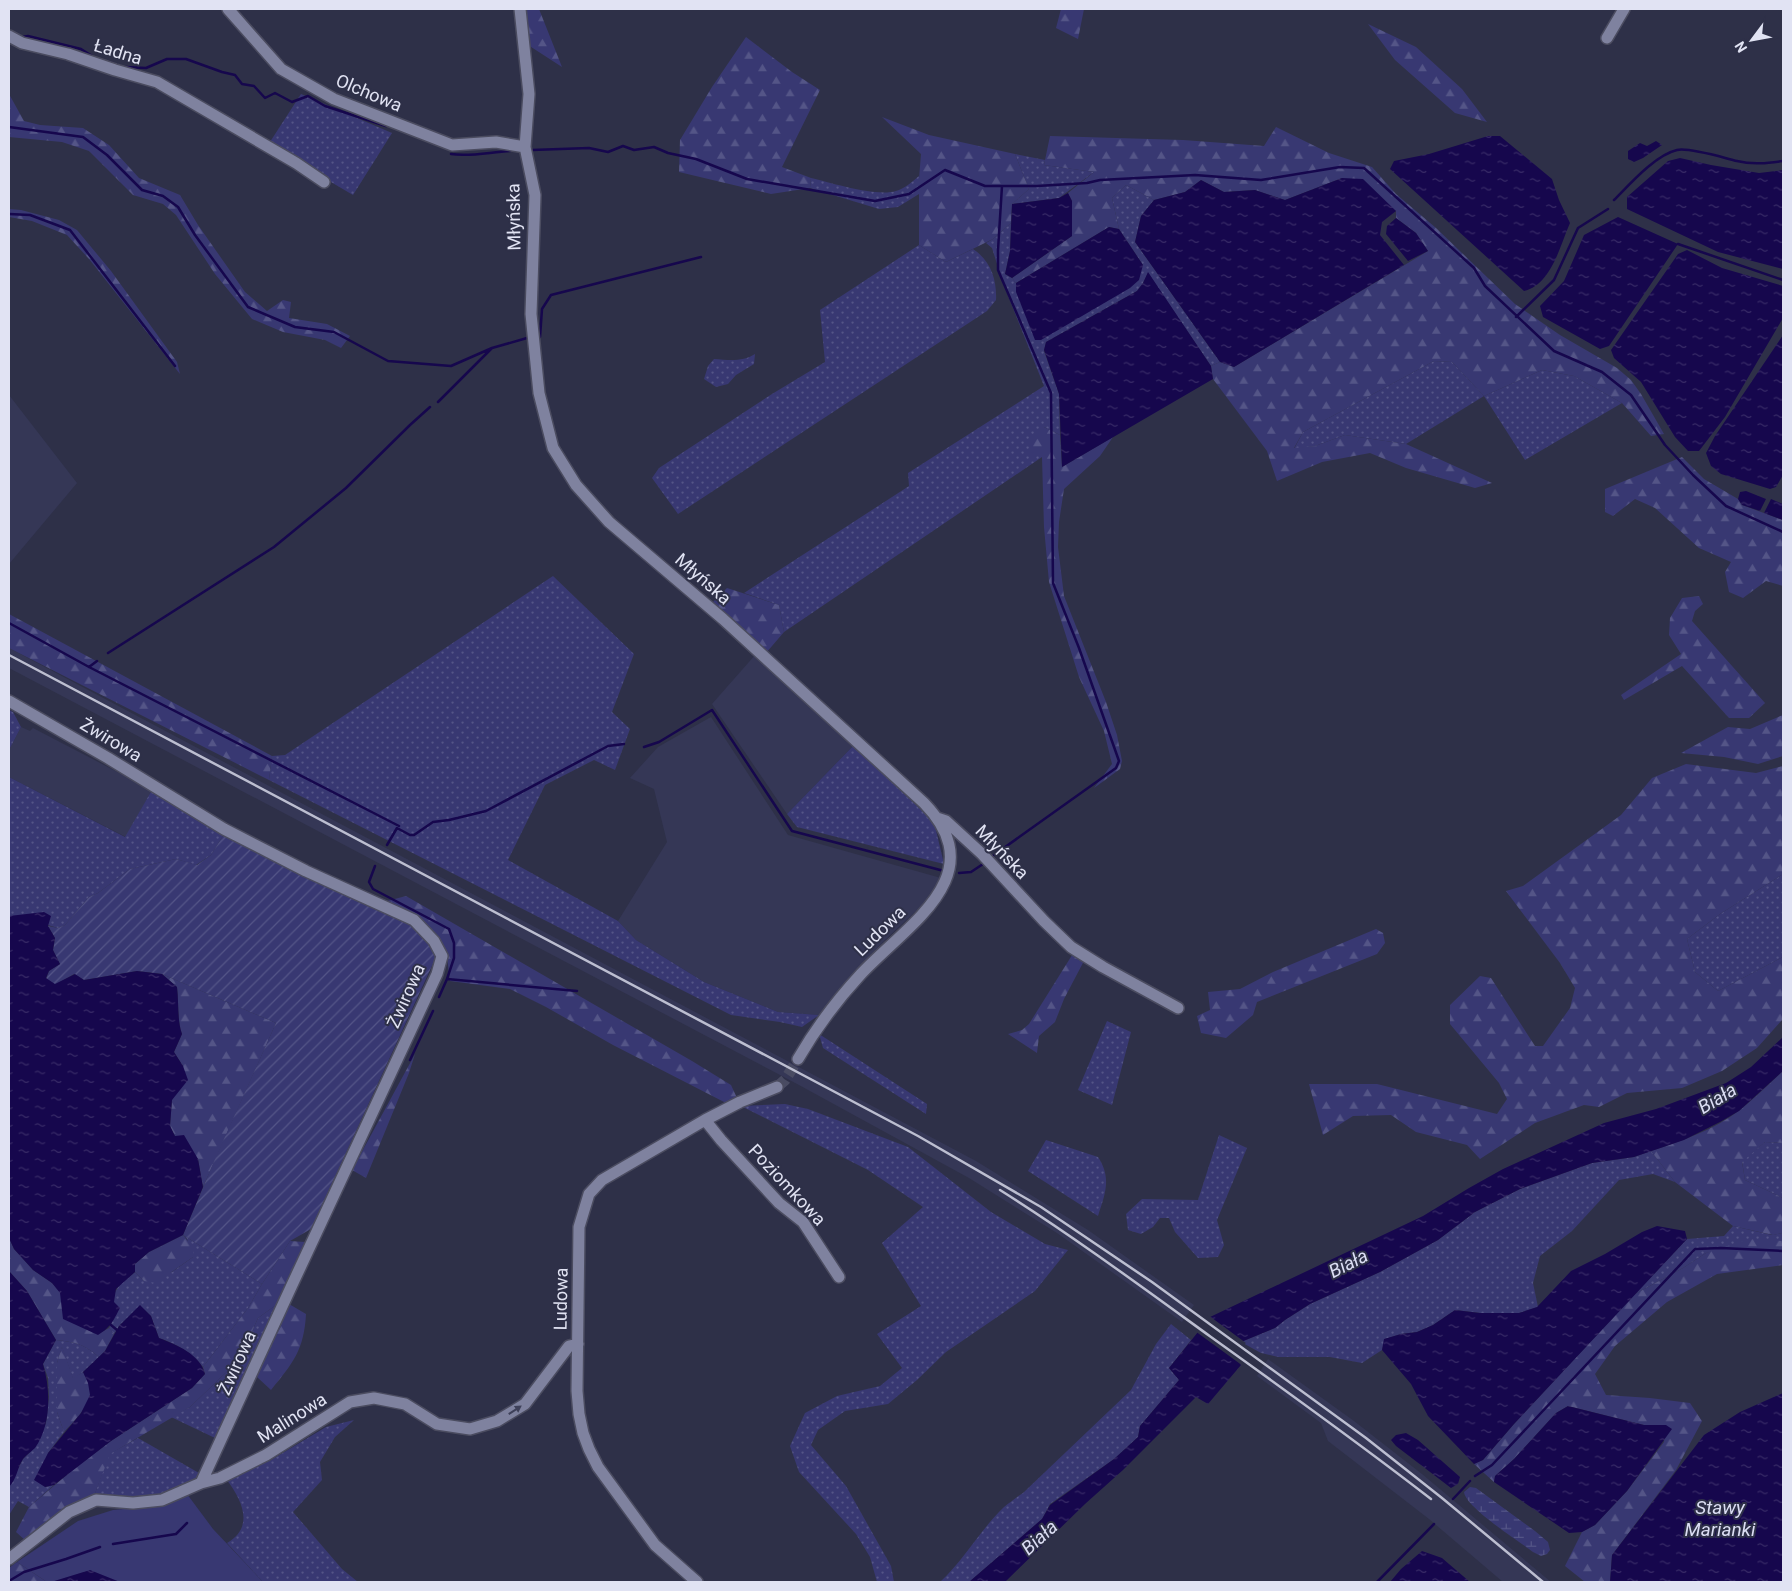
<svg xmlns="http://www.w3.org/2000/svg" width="1792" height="1591" viewBox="0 0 1792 1591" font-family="Roboto,sans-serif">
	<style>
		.built { fill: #353756 }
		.grass { fill: url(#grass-dots) }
		.forest { fill: url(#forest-firs) }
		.wetland { fill: url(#wetland-marsh) }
		.park { fill: #383872 }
		.garden { fill: url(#garden-furrows) }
		.water { fill: url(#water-ripples) }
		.pier { fill: #2e3048 }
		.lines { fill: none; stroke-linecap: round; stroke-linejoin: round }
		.stream { stroke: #16074d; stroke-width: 2.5 }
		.minor-tunnel { stroke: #494b62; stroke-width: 11; stroke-dasharray: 11 5.5; stroke-linecap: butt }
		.minor-casing { stroke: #4b4c60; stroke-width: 14 }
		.minor { stroke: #7f829f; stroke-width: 11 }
		.rail { stroke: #bcbed0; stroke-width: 2.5 }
		.oneway { fill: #3e4059 }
		.labels { text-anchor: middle; stroke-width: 4; stroke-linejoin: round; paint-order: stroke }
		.street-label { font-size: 18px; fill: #e1e3f3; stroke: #2e3048 }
		.water-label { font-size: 19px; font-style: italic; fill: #dcdef4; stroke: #2e3048 }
	</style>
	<defs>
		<pattern id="grass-dots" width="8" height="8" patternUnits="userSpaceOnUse" patternTransform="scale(1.25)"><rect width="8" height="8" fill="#383872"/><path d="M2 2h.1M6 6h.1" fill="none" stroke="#545587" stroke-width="1.8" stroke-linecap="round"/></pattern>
		<pattern id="forest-firs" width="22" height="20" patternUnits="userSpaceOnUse" patternTransform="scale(1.25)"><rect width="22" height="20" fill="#383872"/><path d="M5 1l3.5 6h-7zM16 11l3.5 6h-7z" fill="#545587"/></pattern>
		<pattern id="wetland-marsh" width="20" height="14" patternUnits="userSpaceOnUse" patternTransform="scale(1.25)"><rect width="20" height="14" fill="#383872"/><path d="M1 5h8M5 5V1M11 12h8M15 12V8" fill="none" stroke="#545587"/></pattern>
		<pattern id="garden-furrows" width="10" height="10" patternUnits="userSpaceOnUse" patternTransform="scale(1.25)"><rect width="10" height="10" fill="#383872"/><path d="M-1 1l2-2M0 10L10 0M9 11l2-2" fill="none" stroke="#545587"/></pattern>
		<pattern id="water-ripples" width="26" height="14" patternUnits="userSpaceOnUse" patternTransform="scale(1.25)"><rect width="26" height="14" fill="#16074d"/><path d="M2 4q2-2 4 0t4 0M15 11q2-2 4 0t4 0" fill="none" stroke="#382b67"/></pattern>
	</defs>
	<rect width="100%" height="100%" fill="#2e3048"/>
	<path class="built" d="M9,395L77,483L9,564Z
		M9,648L976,1161L1088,1230L1194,1305L1182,1322L1057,1233L969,1178L799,1085L9,668Z
		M756,654L853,746L787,814L712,704Z
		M711,717L788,835L941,878L931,897L885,940L848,979L819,1015L778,1012L704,982L636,940L618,921L667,842L654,789L630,778L658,747Z
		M21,727L30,731L33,728L152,790L126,837L9,777V750Z
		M1268,1359L1354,1421L1422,1474L1551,1582H1503L1429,1519L1328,1441L1321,1423L1257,1376Z"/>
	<path class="grass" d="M301,94L392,133L353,195L268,145Z
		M1015,154L1045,160L1044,165L1094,172L1059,198L1012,204L1029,189Z
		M919,176V194L898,207L879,209L810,188L811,178C832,183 876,197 896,191C904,189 913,181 919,176Z
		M1126,185L1154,200L1141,216L1135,242L1220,362L1211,366L1148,273L1143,283L1137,291L1046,342L1044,351L1059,394L1060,435L1044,427L1042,457L784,632L779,605L744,593L909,486L908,473L1044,386L1003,283L992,248L986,243L993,239L1011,223L1010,251L1005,274L1012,278L1016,283V292L1143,265L1119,229L1112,198Z
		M919,245L946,262L973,249C991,261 997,280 996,300L987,311L678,514L652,478L659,468L772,394L825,362L820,310Z
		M755,354L754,364L736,375L728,384L716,387L704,379L708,366L714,359C729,360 743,362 755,354Z
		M1434,361L1452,362L1484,396L1542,370L1574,376L1622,403L1525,460L1484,396L1406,444L1345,435L1315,446L1294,449L1303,432Z
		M553,576L634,654L612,712L630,729L615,770L594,760L545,785L508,860L618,921L636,940L704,982L778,1012L819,1015L802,1027L780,1022L731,1015L269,780L272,756L285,755Z
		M9,710L13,712L21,727L9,750Z
		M853,746L934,822L944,864L797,827L787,814Z
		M9,777L125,837L152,790L224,834L211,855L196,865L176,859L130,869L98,893L89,897L65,925L58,928L17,916H9Z
		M1783,874V957L1718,991L1695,972L1687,939L1720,914Z
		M1107,1021L1131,1032L1112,1105L1078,1090Z
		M819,1034L927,1104L926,1114L823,1048Z
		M785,1104L808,1109L908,1147L991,1212L1045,1244L1068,1250L1035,1291L946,1352L917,1380L888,1404L845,1411L818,1430L811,1445L846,1486L891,1566L894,1582H877L870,1557L856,1534L799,1472L790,1446L805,1413L837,1396L880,1386L902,1368L877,1334L921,1306L882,1243L923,1207L868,1170L741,1106Z
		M1219,1135L1247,1148L1217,1220L1224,1245L1218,1257L1198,1258L1175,1232L1169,1218H1160L1153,1227L1141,1234L1128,1230L1126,1214L1142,1199L1198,1200Z
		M1046,1140L1098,1157C1112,1178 1105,1194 1098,1216L1028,1171Z
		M1765,1142L1783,1143V1198L1745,1180L1742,1161Z
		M1651,1151L1675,1182L1653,1174L1619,1180L1572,1231L1540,1256L1533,1283L1538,1307L1519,1313H1480L1455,1310L1433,1325L1417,1332L1401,1334L1385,1339L1382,1350L1362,1363L1330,1357H1278L1261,1353L1241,1342L1275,1328L1285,1320L1310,1304L1380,1272L1438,1240L1475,1212L1520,1189L1592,1163L1634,1157Z
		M1733,1226L1772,1235L1783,1233V1241L1706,1253L1683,1268L1635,1294L1687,1239L1724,1236Z
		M183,1235L262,1284L248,1308L203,1367C192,1352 176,1344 159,1338L151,1316L140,1306L119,1326L114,1334L109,1328C117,1316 109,1300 117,1289C120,1282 130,1277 135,1272L144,1281L172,1272L193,1257L187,1239Z
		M276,1305L215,1438L171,1417L190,1407L240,1359L258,1318Z
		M1171,1324L1191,1340L1169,1368L1179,1380L1140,1426L1138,1437L1114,1459L1050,1504L1042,1519L969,1582H940C964,1560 980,1530 1004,1507C1010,1502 1017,1497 1023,1493L1131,1390L1156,1344Z
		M56,1340C75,1342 84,1344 99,1357L83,1372L73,1379L62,1347L57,1363V1412L64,1432L48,1453L45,1487L54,1485L29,1507L18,1501L9,1515V1487L23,1459L35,1447L46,1423L49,1397L48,1378L43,1364Z
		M354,1420L335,1437L320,1462L322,1480L293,1512L342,1569L358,1582H263L227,1543C255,1527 242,1500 227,1480L271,1460L326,1427Z
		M138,1438L199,1473L196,1479L162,1495L134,1498L94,1496L109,1454Z"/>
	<path class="forest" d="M523,9H539L562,67L525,43Z
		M1061,9H1084L1078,39L1056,28Z
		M1368,24L1416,47L1462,89L1487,122L1455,113L1395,60Z
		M746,37L792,72L820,90L782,167L811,178L810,188L771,194L679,172L680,140L712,87Z
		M9,94L24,121L40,125L83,128L109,145L139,178L180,195L198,225L245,292L267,311L283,300L291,302L289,318L327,324L350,336L341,348L325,340L283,332L252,319L215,274L176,215L163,204L133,195L89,151L62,142L9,137Z
		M882,117L929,135L1015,154L1029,189L1012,204L1011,223L993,239L946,262L919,245V179L921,154Z
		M1276,127L1329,153L1372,167L1396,194L1436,228L1515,304L1560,335L1617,368L1631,380L1641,394L1664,434L1651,436L1622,403L1574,376L1542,370L1484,396L1452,362L1434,361L1303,432L1294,448L1315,446L1345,435L1406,444L1492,483L1475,488L1406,468L1370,453L1322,462L1277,481L1267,451L1213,379L1211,366L1220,362L1234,367L1428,251L1416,233L1396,218V211L1342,178L1285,200L1255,190L1224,192L1201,180L1185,192L1154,200L1126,185L1112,198L1119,229L1109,227L1016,283L1012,278L1072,236V201L1068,193L1094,172L1044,165L1050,136L1183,140L1264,146Z
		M9,209L21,210L59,220L77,230L111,271L177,362L180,374L89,259L67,235L32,221L9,217Z
		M1044,427L1060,435L1062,467L1113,437L1100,456L1064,489L1059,522L1058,547L1064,596L1106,702L1117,735L1122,761L1120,769L1094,788L1112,764L1104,731L1079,677L1049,582L1044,527L1042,457L1031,454L1029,439Z
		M1682,457L1704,479L1738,499L1742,505L1783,520V586L1766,581L1743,598L1729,592L1725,572L1731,562L1699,548L1655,508L1635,499L1613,516L1605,512V489Z
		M727,588L779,605L784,632L766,653L711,604Z
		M1699,596L1703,604L1695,611L1692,621L1765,703L1749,718H1729L1682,666L1624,700L1621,695L1681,654L1669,635L1670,618L1682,598Z
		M9,614L272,756L269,780L9,648Z
		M1783,715V756L1758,764L1724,757L1681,753L1728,727L1750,729Z
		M1686,764L1756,773L1783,766V874L1720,914L1687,939L1695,972L1718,991L1783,957V1019L1757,1048L1722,1071L1682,1088L1627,1093L1599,1107L1584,1105L1535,1123L1480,1159L1467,1145L1416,1132L1391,1115L1353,1116L1323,1135L1309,1084H1377L1497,1114L1507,1099L1499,1083L1450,1024V1005L1480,976L1491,978L1535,1046H1543L1570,1008L1575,988L1560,963L1506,891L1523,886L1621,815L1652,778Z
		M406,896L692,1061L731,1085L737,1098L726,1103L613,1045L546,1007L510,989L450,981L447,957L437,937L419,916L387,901Z
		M1376,929L1383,933L1385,943L1377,954L1257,1002L1253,1015L1226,1038L1201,1033L1197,1016L1210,1010L1208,992L1240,989L1273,972Z
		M1074,952L1085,959L1064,999L1055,1022L1039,1036L1037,1053L1008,1034L1022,1030L1029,1024Z
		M162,974L276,1023L203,1187L198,1159L175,1136L170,1126L172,1100L183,1066L174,1052L182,1034C177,1020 179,1003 177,987Z
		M415,1054L409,1073L366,1178L352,1170Z
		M1783,1071V1143L1765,1142L1742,1162L1745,1180L1783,1198V1233L1773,1235L1733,1226L1675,1182L1651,1151C1681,1141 1714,1130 1740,1110C1755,1098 1769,1084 1783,1071Z
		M183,1235L194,1249L193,1257L156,1283L144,1281L135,1272V1264L149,1252Z
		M9,1238L14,1249L33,1270L52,1283L98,1334L109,1328L114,1334L105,1351L99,1357C84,1344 75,1342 56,1340L27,1291L9,1271Z
		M1749,1239L1783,1241V1265L1717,1274L1667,1302L1615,1346L1595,1374L1606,1395L1650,1398L1690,1403L1702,1421L1676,1470L1612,1555L1610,1582H1585L1565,1566L1582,1532L1595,1525L1627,1491L1664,1442L1666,1425H1644L1568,1406L1556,1413L1514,1459L1495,1476L1494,1482L1474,1464L1483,1460L1514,1424L1635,1294L1683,1268L1706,1253Z
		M290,1241L305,1242L276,1305L258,1318L240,1359L190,1407L110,1454L94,1496L26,1541L16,1532L29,1507L75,1468L111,1441L192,1388L205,1374L203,1367L248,1308L262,1284Z
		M289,1304L306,1314C304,1350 293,1363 271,1390L257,1377Z
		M62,1346L73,1378L83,1372C87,1379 92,1388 90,1395C87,1409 73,1422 64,1432L57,1412V1363Z
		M17,1562L47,1582H9V1568Z"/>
	<path class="wetland" d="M1470,1487L1476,1488L1535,1531L1548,1542L1550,1550L1547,1554L1541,1556L1533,1552C1519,1541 1466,1508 1464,1492Z"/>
	<path class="park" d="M187,1494L213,1529L263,1582H47L17,1562L78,1521L113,1510L165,1505Z"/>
	<path class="garden" d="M224,834L412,924L430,943L436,957L311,1229L290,1241L262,1284L183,1235L215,1159L276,1023L162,974L137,971L84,980L74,974L55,985L46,979L49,971L60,964L53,950L55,938L48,926L58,928L65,925L89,897L98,893L130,869L176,859L197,865L211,855Z"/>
	<path class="water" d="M1488,136H1500L1552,179L1559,200L1570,223C1560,246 1551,285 1524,291L1390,169L1394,161L1429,154Z
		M1656,141L1662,145L1643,158L1634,162L1628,159V151L1640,143L1647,146Z
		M1680,158L1711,165L1759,173L1783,170V269L1718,252L1627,209V197L1668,161Z
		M1342,178L1363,179L1396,211L1382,222L1380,235L1404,265L1234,367L1220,362L1135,242L1141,216L1154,200L1185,192L1201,180L1224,192L1255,190L1285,200Z
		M1068,193L1072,201V236L1012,278L1005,274L1010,251L1012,204L1059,198Z
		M1618,217L1678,244L1609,346L1600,349L1543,317L1540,306L1564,281L1584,235Z
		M1396,218L1416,233L1428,251L1408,261L1386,234L1387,226Z
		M1109,227L1119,229L1143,265L1139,280L1130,288L1041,340H1035L1016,292V283Z
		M1687,250L1722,268L1783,286V318L1725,417L1699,451H1688L1675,437L1641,382L1614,358L1611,350L1678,254Z
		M1148,272L1211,366L1213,379L1062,467L1059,394L1044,350L1046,342L1137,291L1143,283Z
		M1783,335V475L1776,487L1770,489L1721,474L1711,466L1706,453L1715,436Z
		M1746,491L1766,499L1760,511L1742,505L1738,499L1740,492Z
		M1771,499L1783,504V520L1764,513Z
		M44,912L51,916L48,926L55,938L53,950L60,964L49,971L46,978L55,984L75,974L84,980L137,971L162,974L177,987C179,1003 177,1020 182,1034L174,1052L183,1066L188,1080L172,1100L170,1126L175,1136L184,1135L198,1159L203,1187L183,1235L149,1252L135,1264V1272L116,1289L114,1302L120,1308C113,1321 111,1327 98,1335L63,1319L60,1293L52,1283L33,1270L14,1249L9,1238V916Z
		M1783,1037V1071L1739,1111L1720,1122L1684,1140L1634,1157L1592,1163L1520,1189L1475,1212L1438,1240L1380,1272L1310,1304L1285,1320L1275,1328L1241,1342L1231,1352L1241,1365L1208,1404L1196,1397L1123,1470L1085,1504L1005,1582H969L1042,1519L1050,1505L1114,1459L1138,1437L1140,1426L1179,1380L1169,1368L1210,1317L1423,1216L1469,1188L1503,1169L1545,1150L1604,1123L1656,1109L1726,1083L1751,1067Z
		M1657,1226L1685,1231L1687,1239L1514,1424L1483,1460L1474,1464L1428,1416L1411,1384L1382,1350L1384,1339L1401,1334L1417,1332L1433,1325L1455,1310L1480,1313H1519L1537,1307L1571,1271L1605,1254L1642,1232Z
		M9,1271L27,1291L56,1340L43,1364C51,1390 51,1426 35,1448C31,1452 26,1455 23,1459C17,1468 17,1479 9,1487Z
		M140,1305L151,1316L159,1338C177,1345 200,1354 205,1374L192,1388L111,1441L54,1485L45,1487L34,1480L48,1453L81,1413L90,1395L88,1383L83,1372L105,1351L119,1326Z
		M1783,1393V1582H1610L1612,1555L1704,1435L1740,1412Z
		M1568,1406L1644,1425H1666L1672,1429L1627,1491L1595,1525L1582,1532L1569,1533L1494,1482L1495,1476L1514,1459L1556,1413Z
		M1406,1433L1418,1440L1460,1477L1458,1484L1451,1488L1396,1446L1391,1440L1396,1435Z
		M1422,1551L1442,1558L1470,1582H1390L1401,1569Z
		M90,1570L120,1582H51Z"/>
	<path class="pier" d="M1208,1315L1246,1343L1234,1352L1243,1366L1195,1331Z"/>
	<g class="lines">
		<path class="stream" d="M22,37L28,36L81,49L92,56
			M109,62L120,66
			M125,67L146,68L167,59H186L222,72L235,75L242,84L254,86L265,98L275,93L292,102L308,96L325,106L386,126
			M9,127L83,137L107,155L142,190L163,196L178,207L195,235L248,307L295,327L334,332L388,361L451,366L492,348
			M532,150L589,148L608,152L623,146L634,150L654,147L668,153L696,159L747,179L875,201L909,194L945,170L985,186H1037L1087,183L1100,180L1195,175L1261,180L1340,167L1364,168L1474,268L1485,286L1554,351L1602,372L1631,395L1665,445L1693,475L1726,506L1783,532
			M451,154C470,157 490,152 510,151
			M1614,200C1629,185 1655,155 1677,150C1689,147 1724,158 1737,161C1753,165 1768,163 1783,161
			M9,214L30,215L70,230L175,366
			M1678,244L1783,280
			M1516,317L1554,280L1578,228L1608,209
			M540,337L542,309L551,295L701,257
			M438,402L492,348L527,338
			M9,623L89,667L399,826
			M108,653L274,547L346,488L410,425L430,407
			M89,667L97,661
			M644,747L659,742L712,710L792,831L944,871
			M387,845L397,828L410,835H414L433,822L449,820L486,811L608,746L624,744
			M994,855L1116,768L1119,761L1079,648L1053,583L1051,393L998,270V250L1002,186
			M375,866L369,882L373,889L449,929L454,943V958L447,979L577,991
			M959,873L971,872L983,864
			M439,997L447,979
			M410,1060L433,1011
			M111,1325L117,1330
			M1475,1476L1492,1465L1695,1249L1721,1248L1783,1251
			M1453,1499L1470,1481
			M113,1544L176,1534L187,1523
			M9,1581L24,1572L66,1559L100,1547
			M1377,1582L1434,1524"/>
		<path class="minor-tunnel" d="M777,1087L785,1080L798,1059"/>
		<defs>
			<path id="minor" d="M228,9L281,69L334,99L452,145L496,142L525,147
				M520,9L529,94L525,147L535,195L531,314L539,393L553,448L576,485L609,522L723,619L924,803C994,875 908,924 861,974C837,1000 816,1028 798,1059
				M9,36L22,43L68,54L115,70L157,82L296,163L324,182
				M1607,38L1624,9
				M9,701L108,758L224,829L306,871L414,920L434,941L442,956L437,974L292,1285L201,1483
				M937,818L946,821L982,854L1044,921L1071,947L1103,967L1178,1008
				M705,1120L721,1140L779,1203L803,1222L839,1277
				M9,1559L69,1512L96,1500L133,1503L162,1500L201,1483L220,1478L266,1455L350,1402L374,1398L405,1404L437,1424L470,1429L497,1421L525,1404L569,1346L578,1344
				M697,1582L655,1545L598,1467L589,1449L583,1433L579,1414L577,1391L579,1227L589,1194L602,1180L705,1120L740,1102L777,1087"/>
		</defs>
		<use href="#minor" class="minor-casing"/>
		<use href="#minor" class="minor"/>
		<path class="rail" d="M9,655L918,1136L1041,1207L1152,1282L1366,1438L1442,1498L1543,1582
			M1000,1190C1073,1236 1142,1287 1211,1337C1285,1390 1359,1443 1431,1499"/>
	</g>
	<defs><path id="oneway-solid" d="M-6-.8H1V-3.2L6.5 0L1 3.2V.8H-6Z" transform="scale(1.25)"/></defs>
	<use class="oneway" href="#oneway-solid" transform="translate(515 1410) rotate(-33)"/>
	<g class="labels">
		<g class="street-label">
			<text transform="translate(118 52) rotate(17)" y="6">Ładna</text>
			<text transform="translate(369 93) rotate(23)" y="6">Olchowa</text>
			<text transform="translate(514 217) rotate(-91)" y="6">Młyńska</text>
			<text transform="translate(703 579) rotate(41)" y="6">Młyńska</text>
			<text transform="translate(111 740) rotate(31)" y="6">Żwirowa</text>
			<text transform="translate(1002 852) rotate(46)" y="6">Młyńska</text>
			<text transform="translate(880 931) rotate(-44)" y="6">Ludowa</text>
			<text transform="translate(406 996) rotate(-66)" y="6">Żwirowa</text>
			<text transform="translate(787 1185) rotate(47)" y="6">Poziomkowa</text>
			<text transform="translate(561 1299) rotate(-89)" y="6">Ludowa</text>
			<text transform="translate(237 1363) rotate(-66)" y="6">Żwirowa</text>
			<text transform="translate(292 1418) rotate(-32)" y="6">Malinowa</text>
		</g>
		<g class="water-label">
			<text transform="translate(1717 1098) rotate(-31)" y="7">Biała</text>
			<text transform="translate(1348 1263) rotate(-27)" y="7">Biała</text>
			<text x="1720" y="1514">Stawy<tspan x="1720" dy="22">Marianki</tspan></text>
			<text transform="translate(1039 1537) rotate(-42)" y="7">Biała</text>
		</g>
	</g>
	<rect width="1792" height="1591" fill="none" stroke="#e1e3f3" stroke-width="20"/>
	<g transform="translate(1752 40) rotate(238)" stroke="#2e3048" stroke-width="4" paint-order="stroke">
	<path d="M0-4L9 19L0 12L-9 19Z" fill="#e1e3f3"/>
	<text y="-8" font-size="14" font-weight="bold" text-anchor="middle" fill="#e1e3f3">N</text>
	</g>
</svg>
